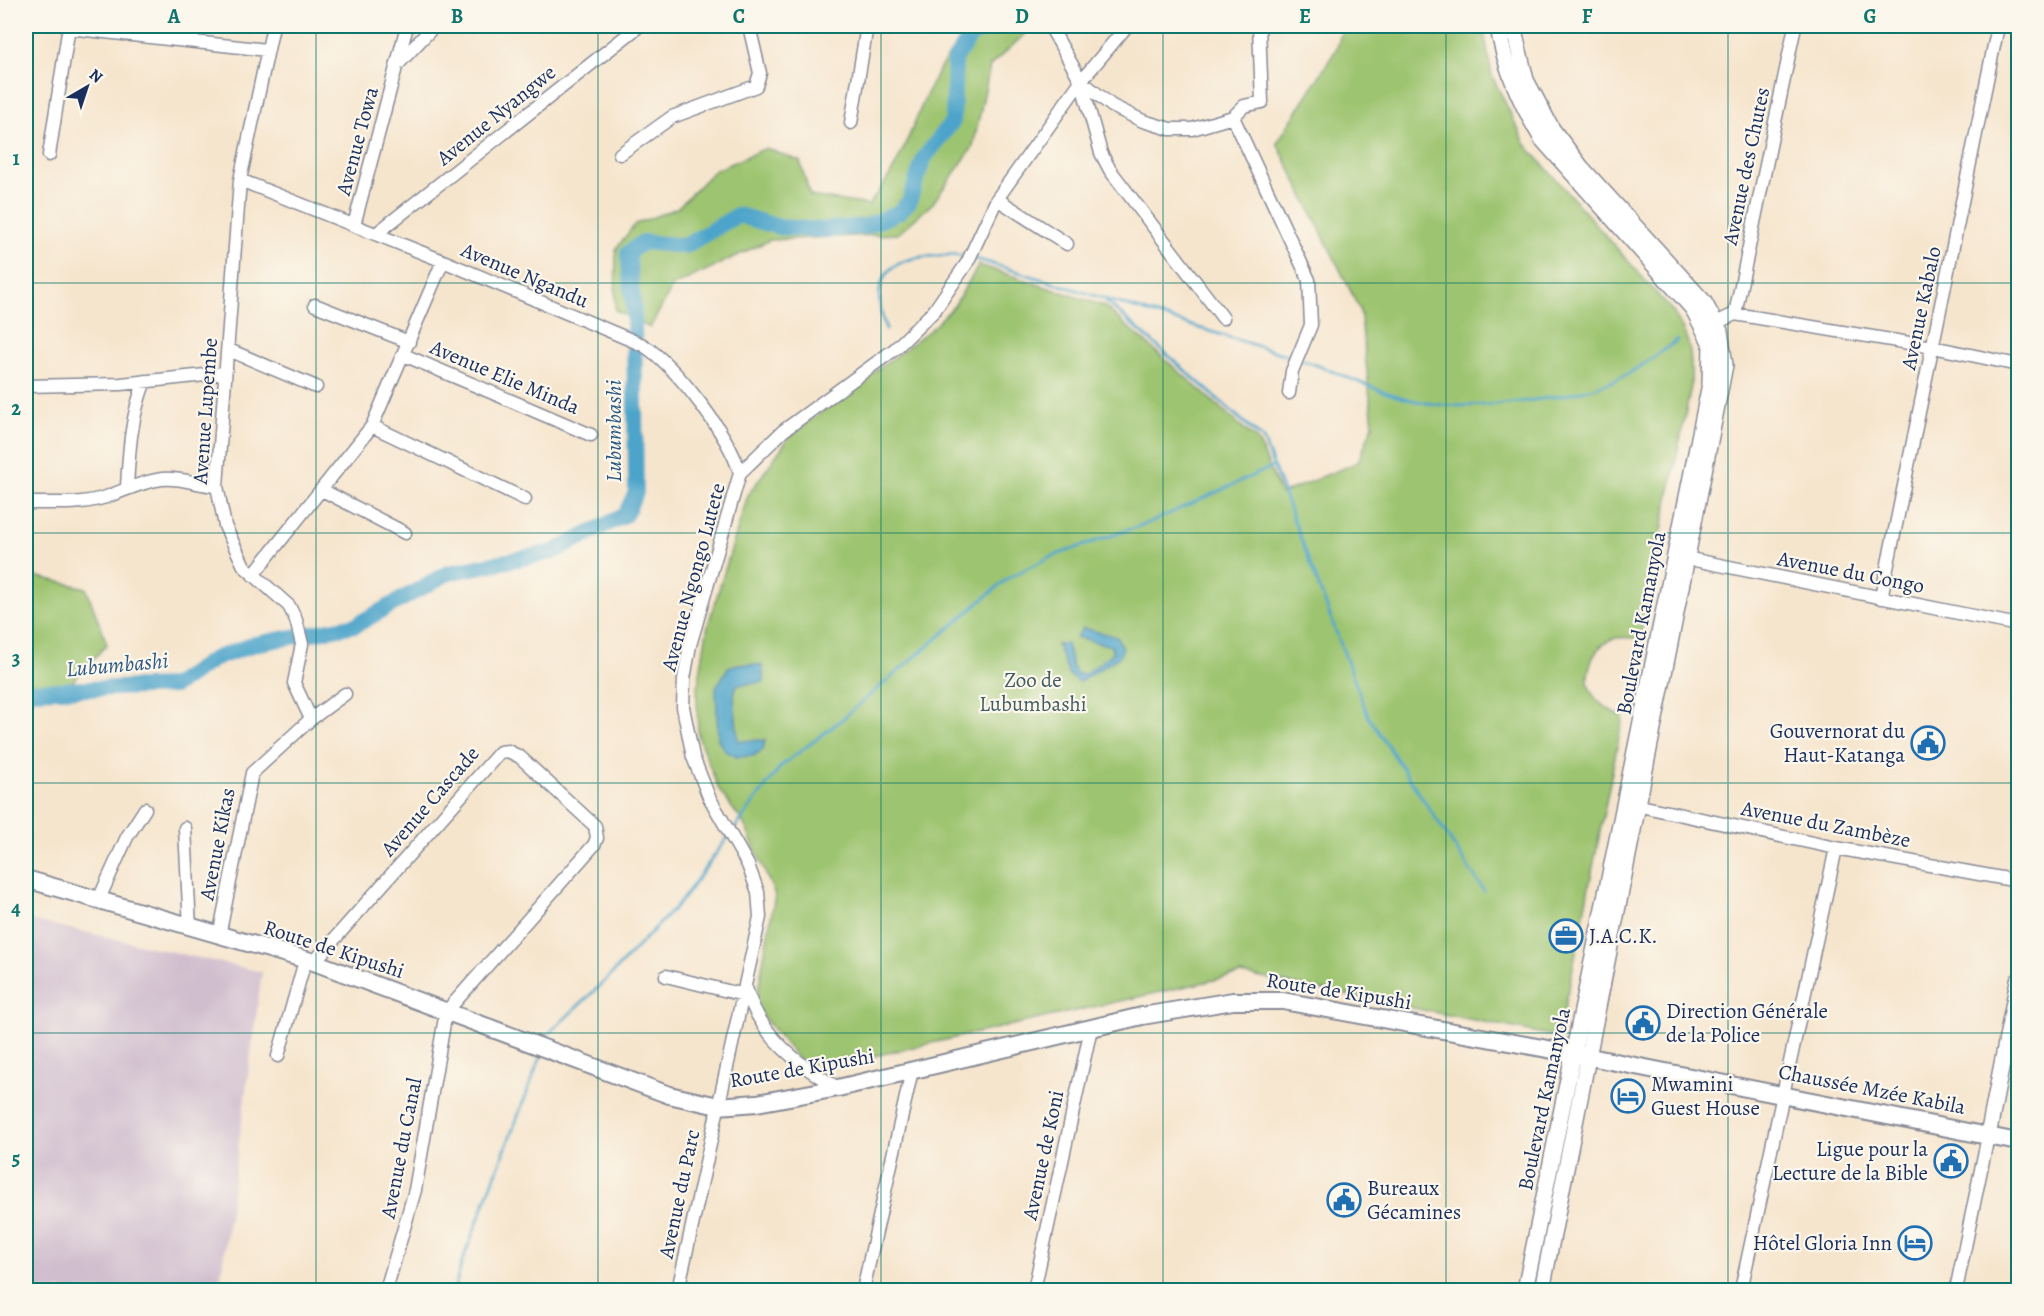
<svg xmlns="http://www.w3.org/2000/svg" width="2044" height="1316" viewBox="0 0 2044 1316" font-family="Alegreya,serif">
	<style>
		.industrial { fill: #d0bdce }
		.green { fill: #9dc470; stroke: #5c7a67; stroke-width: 1.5 }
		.water { fill: #4da4ca; stroke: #346a94; stroke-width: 1.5 }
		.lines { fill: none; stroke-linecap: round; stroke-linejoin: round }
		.stream { stroke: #4da4ca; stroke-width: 3 }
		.river { stroke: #4da4ca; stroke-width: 16 }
		.minor-casing { stroke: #888a96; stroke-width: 15 }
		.major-casing { stroke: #888a96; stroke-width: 18 }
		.highway-casing { stroke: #888a96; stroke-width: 20 }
		.minor { stroke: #fff; stroke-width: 12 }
		.major { stroke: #fff; stroke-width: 15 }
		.highway { stroke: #fff; stroke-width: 16 }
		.grid { fill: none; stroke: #0f766e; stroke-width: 1.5; stroke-opacity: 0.55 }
		.labels { text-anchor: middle; stroke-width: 4.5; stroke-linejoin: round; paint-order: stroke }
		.street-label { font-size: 21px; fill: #1b2f5e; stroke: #fbf7ec }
		.park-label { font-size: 21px; fill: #425c63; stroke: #fbf7ec }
		.poi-label { font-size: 21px; fill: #1b2f5e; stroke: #fbf7ec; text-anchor: start }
		.water-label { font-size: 22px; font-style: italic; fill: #2c5884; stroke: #fbf7ec }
		.neatline { fill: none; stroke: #0f766e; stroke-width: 2 }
		.grid-label { font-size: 20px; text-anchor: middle; font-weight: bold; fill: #0f766e }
	</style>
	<rect width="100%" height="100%" fill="#fbf7ec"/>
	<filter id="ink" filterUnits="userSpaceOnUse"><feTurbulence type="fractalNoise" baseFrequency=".0167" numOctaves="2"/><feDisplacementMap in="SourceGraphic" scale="12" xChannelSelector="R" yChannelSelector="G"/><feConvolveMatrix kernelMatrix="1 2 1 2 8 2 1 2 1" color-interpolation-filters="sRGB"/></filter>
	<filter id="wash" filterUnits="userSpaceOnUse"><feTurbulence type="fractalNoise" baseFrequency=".008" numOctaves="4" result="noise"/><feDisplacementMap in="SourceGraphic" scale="24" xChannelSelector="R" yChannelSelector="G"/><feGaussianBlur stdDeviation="1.35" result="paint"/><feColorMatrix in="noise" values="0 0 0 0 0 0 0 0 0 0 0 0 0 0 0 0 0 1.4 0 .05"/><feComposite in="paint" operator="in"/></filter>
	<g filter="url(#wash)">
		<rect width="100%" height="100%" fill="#f6e5cd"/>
		<path class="industrial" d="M26,919L262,972L219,1290H26Z"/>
		<path class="green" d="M977,26H1034L990,66L973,147L933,203L898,234L770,240L673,286L650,328L615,310L616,249L635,224L677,208L714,171L766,148L800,161L810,196L869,205C879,190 892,175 899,158C922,112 933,58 977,26Z
			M1343,26H1483L1492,76L1526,145L1673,312C1691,340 1692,354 1691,386L1640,638C1632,638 1624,637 1616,638C1596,641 1581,674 1591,691C1598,705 1610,710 1623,717L1559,1037L1241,974L874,1056L802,1064L755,1007L775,895L744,824L719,790L698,736L697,691L708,625L748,495L790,436L930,330L954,306L979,265L1104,306L1258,441L1281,494L1358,462L1373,425L1360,310L1277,143L1337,48Z
			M26,574L86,588L107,644L71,683L29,688L26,691Z"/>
		<path class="water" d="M1083,628L1117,637L1123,648L1119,657L1079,682L1069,675L1057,644H1067L1072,666L1077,674H1085L1113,653L1111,646L1076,637Z
			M738,664L762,665L764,682L737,685L734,695L738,741L765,740L763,750L753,756L737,757L725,751L718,740L716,687L729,667Z"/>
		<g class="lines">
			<path class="stream" d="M973,258L1293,357
				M1106,301L1263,439L1368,716L1484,891
				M886,329C870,284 883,258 933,256C944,256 956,253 966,256
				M1299,359C1340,372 1379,394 1421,402C1470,412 1579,399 1624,376C1643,366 1660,352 1678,340
				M732,832L781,766L835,725L1008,578L1050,557L1151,522L1274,466
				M546,1041L548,1034L605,981L682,900L728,837
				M454,1290L462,1262L542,1053"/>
			<path class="river" d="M26,694L29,691L174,686L214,659L255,644L356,625L448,573L553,552L625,515L636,492L634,313L628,253L643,242L685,246L738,215L779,227L822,230L867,226L899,212L909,202L924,158L953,121L955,59L971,35L993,26"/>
		</g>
	</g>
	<g filter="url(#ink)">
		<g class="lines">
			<defs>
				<path id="minor" d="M273,26L240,180L217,486L225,526L244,566L289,606L296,620L302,644L294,683L311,719
					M1050,26L1081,81L1112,106L1143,121L1170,129H1192L1233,117L1244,106L1262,102L1259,26
					M68,28L267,50
					M398,64L434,26
					M1081,81L1101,153L1110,170L1223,318
					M1233,117L1309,280L1311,325L1292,371L1289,393
					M851,123L867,26
					M620,154L672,117L756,86L760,73L749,26
					M49,155L69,26
					M240,180L443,261L643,345C676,366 729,435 740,473
					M997,199L1067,244
					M354,225L407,26
					M376,234L639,26
					M315,305L409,342
					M1735,314L1795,26
					M1709,326L1735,314L1933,347L2018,365
					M229,350L316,387
					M404,355L591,435
					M26,386L121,384L224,373
					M372,426L525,499
					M127,487C129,450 131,416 145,381
					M322,490L405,533
					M32,503C59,503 89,505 114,494C130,488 145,481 162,479C181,477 198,485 217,486
					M1680,557L2018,625
					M253,575L372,426L443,261
					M1881,598L1998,26
					M1631,804L1836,848L2018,881
					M185,828L190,928
					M99,899L127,837L145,809
					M219,936L252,773L311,719L345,694
					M314,962L500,752L508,751L520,757L595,826L597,838L594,845L446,1012L415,1190L386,1290
					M666,976L744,995
					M746,988C760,1036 797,1064 838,1088
					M278,1056L305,961
					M678,1290L760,917L758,892L748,865L709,797L693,757L683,707L684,679L690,645L740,473L783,431L895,349L934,311L967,263L997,199L1081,81L1127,26
					M863,1290L912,1070
					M1034,1290L1091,1028
					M1741,1290L1836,848
					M1956,1290L1988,1136"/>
				<path id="major" d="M1498,26C1504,67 1520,103 1542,139L1693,309L1711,344L1710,384L1525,1290
					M1513,26L1526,80L1552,129L1581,167L1704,302L1720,331L1725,365L1542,1290
					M1988,1136L2018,981"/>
				<path id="highway" d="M26,879L314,962L669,1095L718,1106L757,1103L838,1088L1142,1016L1233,1001H1283L1575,1054L2018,1142"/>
			</defs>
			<use href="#minor" class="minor-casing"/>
			<use href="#major" class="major-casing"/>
			<use href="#highway" class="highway-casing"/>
			<use href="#minor" class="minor"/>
			<use href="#major" class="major"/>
			<use href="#highway" class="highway"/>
		</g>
	</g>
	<path class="grid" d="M316,26V1290M598,26V1290M881,26V1290M1163,26V1290M1446,26V1290M1728,26V1290M26,283H2018M26,533H2018M26,783H2018M26,1033H2018"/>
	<defs>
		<symbol id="civic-ring" viewBox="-11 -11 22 22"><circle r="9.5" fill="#fbf7ec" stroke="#1f6fb2" stroke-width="1.5"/><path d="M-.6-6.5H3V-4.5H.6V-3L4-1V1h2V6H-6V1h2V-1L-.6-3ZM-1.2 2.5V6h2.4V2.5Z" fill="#1f6fb2"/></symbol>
		<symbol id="office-ring" viewBox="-11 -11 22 22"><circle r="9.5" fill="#fbf7ec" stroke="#1f6fb2" stroke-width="1.5"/><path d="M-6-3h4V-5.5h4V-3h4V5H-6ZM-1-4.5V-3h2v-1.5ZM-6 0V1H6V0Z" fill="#1f6fb2"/></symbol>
		<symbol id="hotel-ring" viewBox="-11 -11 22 22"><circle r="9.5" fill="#fbf7ec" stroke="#1f6fb2" stroke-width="1.5"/><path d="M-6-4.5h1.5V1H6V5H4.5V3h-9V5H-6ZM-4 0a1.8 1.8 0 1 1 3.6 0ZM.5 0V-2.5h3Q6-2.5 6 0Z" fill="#1f6fb2"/></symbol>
	</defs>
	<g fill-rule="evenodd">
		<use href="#civic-ring" x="1909" y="724" width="38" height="38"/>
		<use href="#office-ring" x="1547" y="917" width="38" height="38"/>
		<use href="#civic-ring" x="1624" y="1004" width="38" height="38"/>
		<use href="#hotel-ring" x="1609" y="1077" width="38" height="38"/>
		<use href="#civic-ring" x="1932" y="1142" width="38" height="38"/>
		<use href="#civic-ring" x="1325" y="1181" width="38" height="38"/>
		<use href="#hotel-ring" x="1896" y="1224" width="38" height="38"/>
	</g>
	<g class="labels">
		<g class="street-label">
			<text transform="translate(496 115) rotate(-39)" y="7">Avenue Nyangwe</text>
			<text transform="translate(357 141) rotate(-75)" y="7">Avenue Towa</text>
			<text transform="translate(1746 166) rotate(-78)" y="7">Avenue des Chutes</text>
			<text transform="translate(525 275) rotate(23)" y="7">Avenue Ngandu</text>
			<text transform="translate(1921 308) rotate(-78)" y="7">Avenue Kabalo</text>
			<text transform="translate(505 377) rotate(23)" y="7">Avenue Elie Minda</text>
			<text transform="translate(205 411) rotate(-86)" y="7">Avenue Lupembe</text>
			<text transform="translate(1851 572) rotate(11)" y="7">Avenue du Congo</text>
			<text transform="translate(693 577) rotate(-75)" y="7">Avenue Ngongo Lutete</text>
			<text transform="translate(1641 623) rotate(-79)" y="7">Boulevard Kamanyola</text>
			<text transform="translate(430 801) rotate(-49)" y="7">Avenue Cascade</text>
			<text transform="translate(1826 824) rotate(11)" y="7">Avenue du Zambèze</text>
			<text transform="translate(217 844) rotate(-79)" y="7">Avenue Kikas</text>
			<text transform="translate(334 949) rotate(18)" y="7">Route de Kipushi</text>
			<text transform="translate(1339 991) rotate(9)" y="7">Route de Kipushi</text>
			<text transform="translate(802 1068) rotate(-10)" y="7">Route de Kipushi</text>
			<text transform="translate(1872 1089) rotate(11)" y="7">Chaussée Mzée Kabila</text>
			<text transform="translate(1544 1099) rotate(-78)" y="7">Boulevard Kamanyola</text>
			<text transform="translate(401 1148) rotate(-79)" y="7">Avenue du Canal</text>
			<text transform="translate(1043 1155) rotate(-78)" y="7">Avenue de Koni</text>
			<text transform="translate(679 1194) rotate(-78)" y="7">Avenue du Parc</text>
		</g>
		<g class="park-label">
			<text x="1033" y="687">Zoo de<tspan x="1033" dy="24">Lubumbashi</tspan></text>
		</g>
		<g class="poi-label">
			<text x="1905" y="738" text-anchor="end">Gouvernorat du<tspan x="1905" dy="24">Haut-Katanga</tspan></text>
			<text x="1589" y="943">J.A.C.K.</text>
			<text x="1666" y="1018">Direction Générale<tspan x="1666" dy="24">de la Police</tspan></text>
			<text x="1651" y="1091">Mwamini<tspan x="1651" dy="24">Guest House</tspan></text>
			<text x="1928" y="1156" text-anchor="end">Ligue pour la<tspan x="1928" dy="24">Lecture de la Bible</tspan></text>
			<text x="1367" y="1195">Bureaux<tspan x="1367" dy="24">Gécamines</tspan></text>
			<text x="1892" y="1250" text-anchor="end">Hôtel Gloria Inn</text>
		</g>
		<g class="water-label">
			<text transform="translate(613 431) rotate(-90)" y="8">Lubumbashi</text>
			<text transform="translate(117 664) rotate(-5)" y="8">Lubumbashi</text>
		</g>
	</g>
	<rect width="2044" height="1316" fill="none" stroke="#fbf7ec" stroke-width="66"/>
	<g transform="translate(87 87) rotate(39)" stroke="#fbf7ec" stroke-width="4.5" paint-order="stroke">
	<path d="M0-4.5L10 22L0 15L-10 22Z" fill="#1b2f5e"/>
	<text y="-9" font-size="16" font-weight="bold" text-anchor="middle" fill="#1b2f5e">N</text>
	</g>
	<rect x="33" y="33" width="1978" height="1250" class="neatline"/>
	<g class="grid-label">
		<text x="174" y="23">A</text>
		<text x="457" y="23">B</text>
		<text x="739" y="23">C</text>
		<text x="1022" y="23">D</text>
		<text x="1305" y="23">E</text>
		<text x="1587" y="23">F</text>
		<text x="1870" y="23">G</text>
		<text x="16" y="165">1</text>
		<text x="16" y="415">2</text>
		<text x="16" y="665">3</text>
		<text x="16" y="915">4</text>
		<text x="16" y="1165">5</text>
	</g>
</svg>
